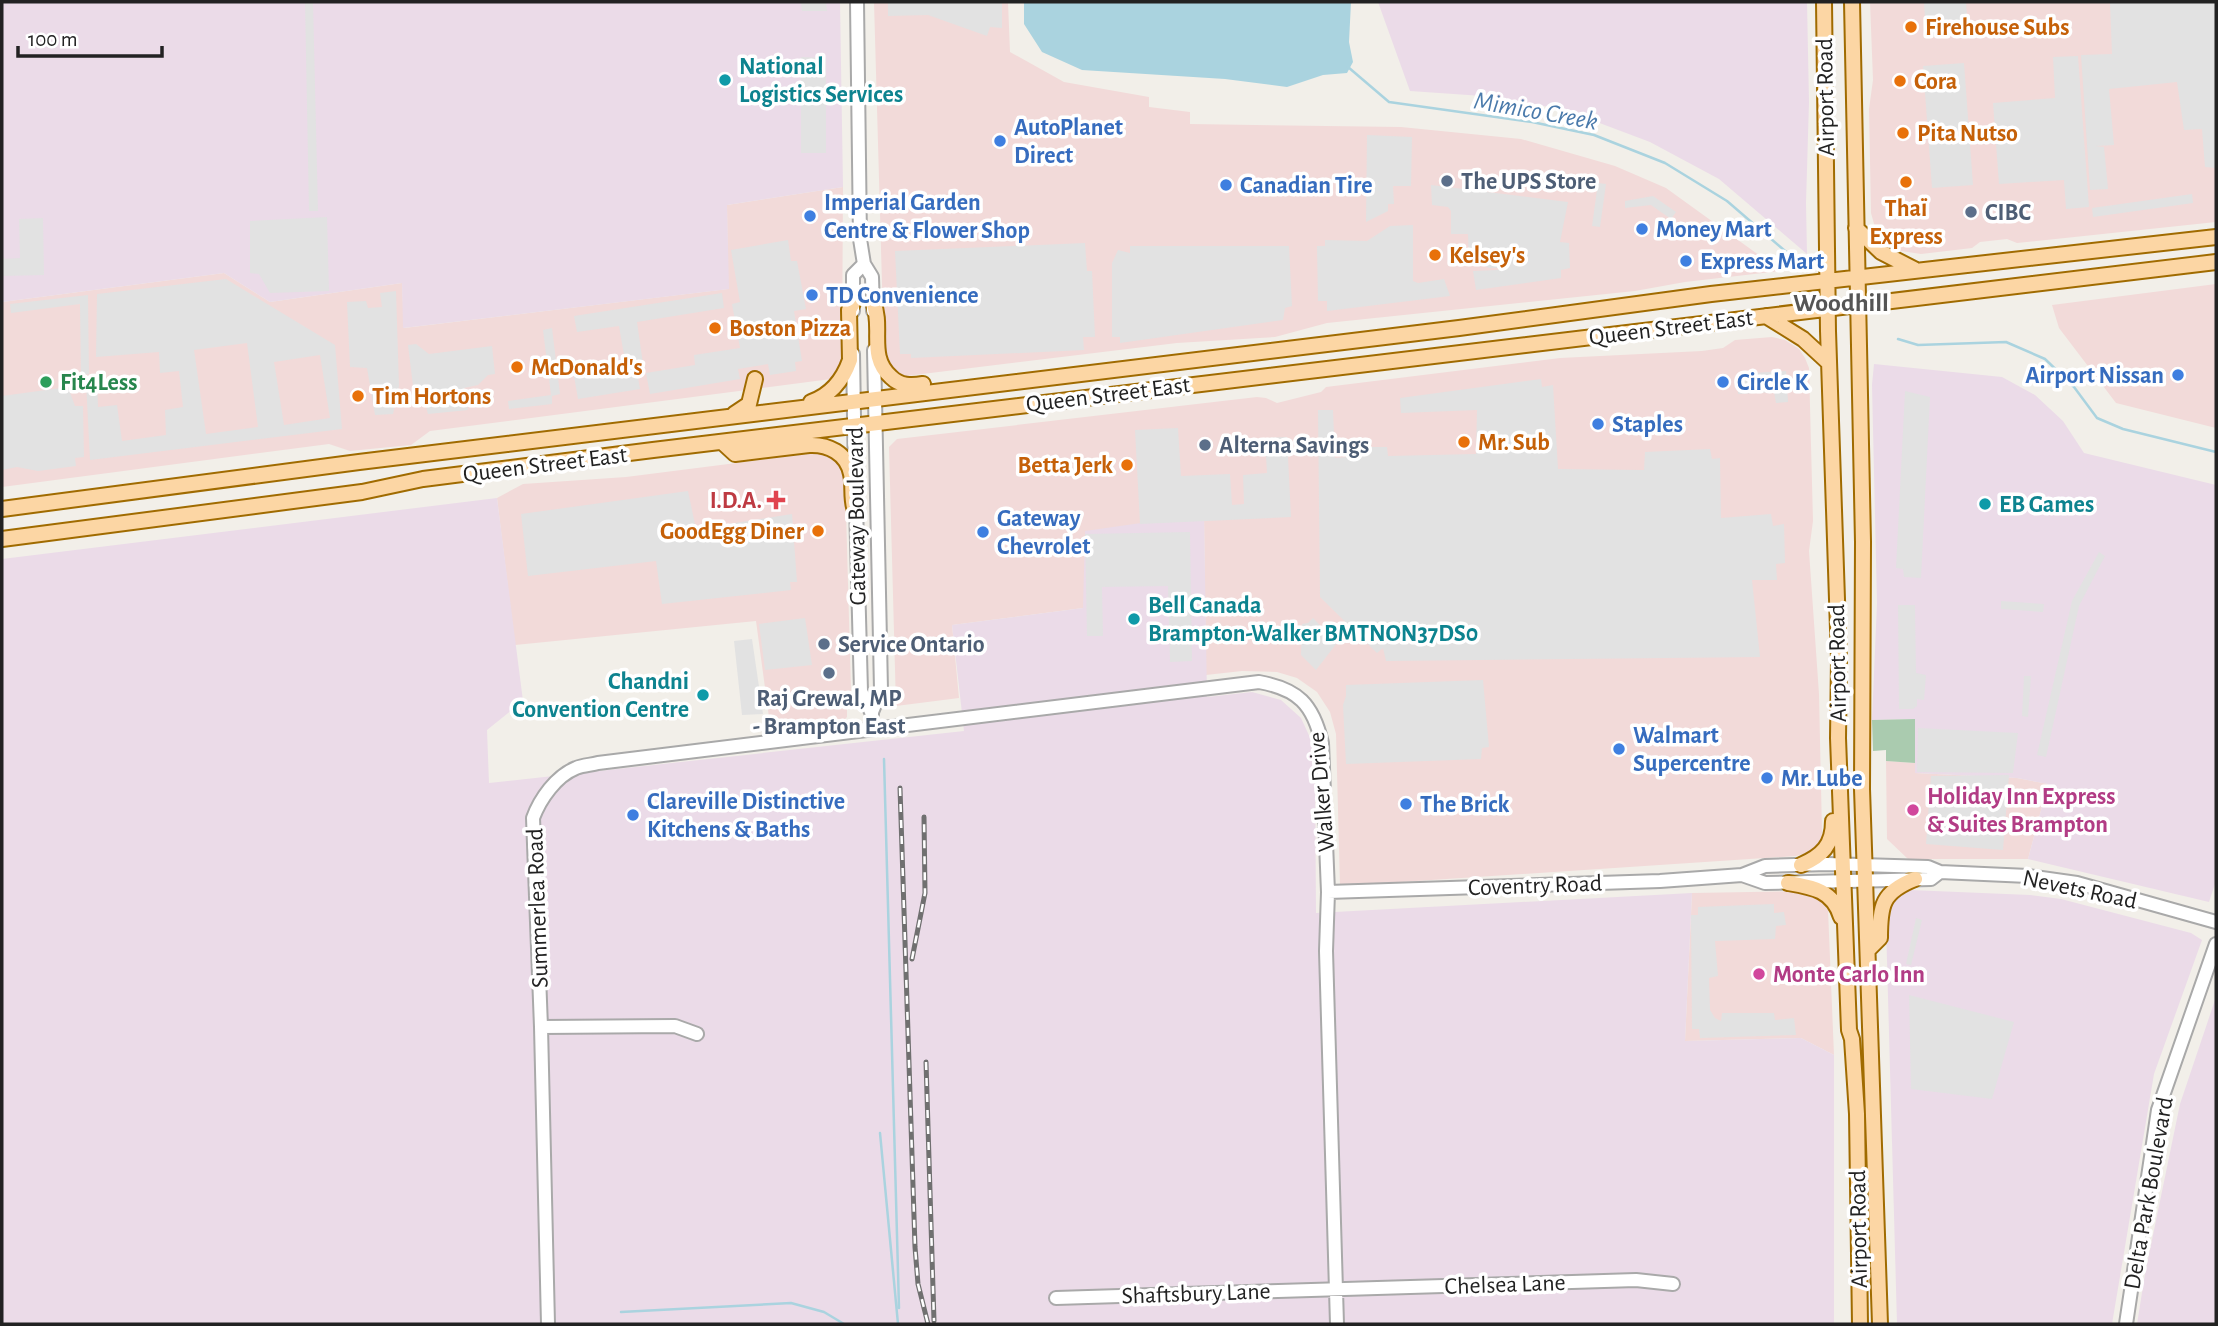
<svg xmlns="http://www.w3.org/2000/svg" width="2218" height="1326" viewBox="0 0 2218 1326" font-family="'Alegreya Sans',sans-serif">
	<style>
		.commercial { fill: #f2dad9 }
		.industrial { fill: #ebdbe8 }
		.cemetery { fill: #aacbaf }
		.parking { fill: #e2e2e2; fill-rule: evenodd }
		.water { fill: #aad3df }
		.lines { fill: none; stroke-linecap: round; stroke-linejoin: round }
		.stream { stroke: #aad3df; stroke-width: 2.5 }
		.minor-casing { stroke: #a9a9a9; stroke-width: 16 }
		.major-casing { stroke: #a06b00; stroke-width: 18 }
		.minor { stroke: #fff; stroke-width: 12 }
		.major { stroke: #fcd6a4; stroke-width: 14 }
		.rail-casing { stroke: #707070; stroke-width: 5 }
		.rail { stroke: #fff; stroke-width: 2.5; stroke-dasharray: 8; stroke-linecap: butt }
		.food-dot { fill: #e8710a; stroke: #fff; stroke-width: 2.5 }
		.culture-dot { fill: #0f9aa8; stroke: #fff; stroke-width: 2.5 }
		.shop-dot { fill: #3f7fe0; stroke: #fff; stroke-width: 2.5 }
		.service-dot { fill: #5c6f8a; stroke: #fff; stroke-width: 2.5 }
		.leisure-dot { fill: #2e9e5b; stroke: #fff; stroke-width: 2.5 }
		.health-dot { fill: #e0444e; stroke: #fff; stroke-width: 2.5 }
		.hotel-dot { fill: #d1479c; stroke: #fff; stroke-width: 2.5 }
		.labels { text-anchor: middle; stroke-width: 7; stroke-linejoin: round; paint-order: stroke }
		.food-label { font-size: 24px; font-weight: bold; fill: #c56008; stroke: #fff; text-anchor: start }
		.culture-label { font-size: 24px; font-weight: bold; fill: #0d838f; stroke: #fff; text-anchor: start }
		.street-label { font-size: 24px; fill: #222; stroke: #fff }
		.shop-label { font-size: 24px; font-weight: bold; fill: #366cbe; stroke: #fff; text-anchor: start }
		.service-label { font-size: 24px; font-weight: bold; fill: #4e5e75; stroke: #fff; text-anchor: start }
		.leisure-label { font-size: 24px; font-weight: bold; fill: #27864d; stroke: #fff; text-anchor: start }
		.health-label { font-size: 24px; font-weight: bold; fill: #be3a42; stroke: #fff; text-anchor: end }
		.hotel-label { font-size: 24px; font-weight: bold; fill: #b23c85; stroke: #fff; text-anchor: start }
		.water-label { font-size: 26px; font-style: italic; fill: #4a7aab; stroke: #fff }
		.neighbourhood-label { font-size: 26px; font-weight: bold; fill: #555; stroke: #fff }
	</style>
	<rect width="100%" height="100%" fill="#f2efe9"/>
	<path class="commercial" d="M874,2H1008L1010,52L1064,82L1149,97V107L1190,112V124L1401,127L1521,139L1615,166L1666,188L1781,271L1685,282L1635,291L1327,323L1275,337L1177,343L906,376L898,373L890,367L884,354Z
		M1870,2H2216V222L2017,243L2007,239L1980,242L1972,248L1921,254L1901,251L1890,246L1876,231L1871,213L1869,109L1873,80Z
		M843,187L842,359L837,372L831,379L430,431L411,445L350,451L329,444L2,487V302L224,273L270,302L402,283L404,328L728,289L727,205Z
		M2216,284V428L2116,403L2059,328L2052,305Z
		M1772,337L1785,340L1799,349L1805,358L1809,368L1813,521L1809,551L1819,694L1822,832L1821,843L1810,852L1796,856L1340,886L1336,734L1330,712L1317,692L1297,678L1277,672L1242,671L1206,675L1204,515L1083,608L952,625L959,698L896,706L889,447L897,439L1257,397L1266,398L1277,403L1321,392L1326,387L1560,358L1702,351L1723,348L1735,340Z
		M815,453L825,454L835,460L845,476L851,691L847,704V717L843,721L771,732L756,621L515,645L497,498L523,484L626,477Z
		M1886,761L1915,763V773L2017,778L2048,784L2028,859H1908L1887,839Z
		M1803,891L1822,900L1828,910L1834,1055L1801,1038L1685,1041L1692,893Z"/>
	<path class="industrial" d="M2,2H840L843,187L727,205L729,289L403,328L402,283L270,302L224,273L2,302Z
		M1378,2H1807L1809,102L1806,203L1807,254L1719,179L1650,142L1565,110L1497,97L1410,91Z
		M1874,364L2002,377L2035,395L2063,421L2084,453L2216,485V881L2209,902L2028,859L2048,784L2017,778L1915,773V719L1872,720L1877,603L1872,385Z
		M497,498L523,701L487,730L489,783L964,731L952,625L1083,608L1085,531L1204,514L1207,697L1252,692L1281,700L1301,718L1313,744L1315,770L1316,913L1692,893L1685,1041L1801,1038L1834,1055V1324H2V559Z
		M1910,890L2030,895L2061,899L2191,933L2202,940L2154,1074L2112,1324H1897L1886,924L1888,912L1893,903L1903,894Z
		M2216,997V1324H2137L2145,1274L2180,1104Z"/>
	<path class="cemetery" d="M1915,719V763L1886,761V750L1873,751L1872,720Z"/>
	<path class="parking" d="M305,2H313L318,211H309Z
		M801,2H826L827,11H802Z
		M888,2H1002V28L990,27L987,36L928,15L888,16Z
		M1924,2H1966L1968,32L1926,38Z
		M2110,2H2216V168L2205,167L2202,129L2184,130L2177,82L2109,89L2114,145L2096,146L2104,147L2108,189L2090,190L2081,55L2112,54Z
		M2078,56L2089,207L2066,209L2064,180L1999,184L1993,103L2055,98L2053,57Z
		M801,57L826,58V153H801Z
		M1964,63L1973,185L1932,188L1923,66Z
		M1367,135L1412,137L1411,186H1393L1394,204H1388V211L1366,222Z
		M1598,183L1606,184L1600,227L1592,226Z
		M1431,185L1568,202L1560,242L1569,243L1570,268L1561,270V278L1476,290L1473,271L1497,270L1500,268H1489L1477,261H1469L1468,234H1451V211L1448,207L1432,205Z
		M2192,194L2193,203L2093,217L2092,208Z
		M1653,196L1676,212L1671,219L1651,205L1625,208V201Z
		M327,217L329,291L270,293L259,274L250,273V221Z
		M43,218L44,275L2,276V255L5,259L20,258L19,219Z
		M1413,225V281L1418,283L1444,279L1450,296L1327,311V301H1318L1317,246H1325V240L1367,241L1390,226Z
		M788,240L791,261H797L806,309L794,311L802,361L795,362L796,371L770,375L768,364L738,369L740,379L650,394L646,373L695,365L694,355L740,348L732,304L740,302L731,250Z
		M1085,243L1087,271H1092L1095,337H1083L1084,350L911,358V354H900L895,251Z
		M1130,246H1289L1292,306L1285,308L1283,320L1120,343V337H1112V263L1118,250L1130,253Z
		M226,279L335,345L342,429L90,460L86,382L97,381L98,407L117,405L122,441L166,435L165,410L183,407L179,371L160,373L159,352L96,357L97,294ZM247,343L258,427L206,434L194,350ZM320,355L330,418L284,425L274,362Z
		M396,291L399,386L393,414L375,415L367,368L350,367L347,302L366,301L368,308L382,307L380,293Z
		M722,293L724,308L637,322L644,371L637,372L640,389L578,399L574,376L626,367L619,326L577,332L574,316Z
		M88,295L89,374L81,375L80,304L11,313L10,304Z
		M552,328L560,394L552,396V404L509,409L508,401L551,395L543,330Z
		M416,344L429,354L492,346L495,374L488,375L478,385L464,388L468,410L428,414L422,393L414,394L408,345Z
		M1786,371L1788,402L1776,403L1774,392L1738,394L1737,374Z
		M1541,379L1542,387L1553,385L1558,469L1644,470L1645,452L1710,449L1712,459L1720,458L1721,518L1771,514L1773,526L1784,524L1785,563L1776,564L1777,580H1752L1760,657L1386,661L1383,648L1377,653L1320,597L1318,410H1333L1335,458L1348,457V447H1387L1388,456L1476,454L1477,410L1401,413L1400,398Z
		M68,387L75,406H83L84,457L75,458L76,466L38,471L17,467L2,470V396Z
		M1905,391L1930,397L1921,578L1904,577L1903,569L1896,568Z
		M1178,428L1181,476L1230,474L1232,505L1244,504L1243,475L1267,473L1265,438L1287,437L1291,517L1140,524L1135,430Z
		M688,491L696,529L792,514L797,582H790L791,590L662,604L656,561L528,576L521,514Z
		M1190,532L1192,661L1170,662L1168,586L1102,587L1103,636H1087L1085,534Z
		M2099,552L2105,556L2079,606L2046,757L2037,755L2072,601Z
		M2001,601L2044,604L2043,612L2001,609Z
		M1898,605H1915L1916,673L1926,675L1924,700L1917,699V706L1913,709H1899Z
		M805,618L812,665L765,670L759,624Z
		M1313,618L1337,643L1316,670L1301,655L1302,624L1308,623Z
		M752,639L763,714L742,715L734,641Z
		M2024,676H2031L2028,717L2022,716Z
		M1483,680L1489,747L1482,748L1481,759L1346,764L1343,705L1346,696V685Z
		M1918,728L2018,733L2013,773L1917,772Z
		M2009,775L2003,850L1926,844L1931,776Z
		M1774,904V913L1784,912L1786,925L1776,926L1775,939L1715,941L1718,976L1709,978L1710,1010L1715,1018L1721,1021L1722,1013H1774L1775,1020L1794,1018L1796,1035L1700,1038L1699,1029H1692L1691,915H1698V907Z
		M1916,918L1922,920L1911,965L1906,964Z
		M1909,995L2014,1022L1992,1099L1911,1089Z"/>
	<path class="water" d="M1024,2H1351L1349,42L1353,62L1347,73L1323,75L1287,87L1225,79L1082,70L1042,52L1024,24Z"/>
	<g class="lines">
		<path class="stream" d="M1348,67L1389,102L1532,122L1594,135L1665,163L1727,201L1791,256
			M1898,339L1918,345L2006,342L2045,359L2074,387L2097,418L2123,429L2216,452
			M884,759L899,1308
			M880,1133L898,1324
			M621,1312L791,1303L824,1312L844,1324"/>
		<defs>
			<path id="minor" d="M857,2L860,239L864,264L872,277L873,311
				M853,311V275L864,264
				M853,354L855,479
				M856,505L861,691L872,714
				M872,712L881,690L874,350
				M1742,875L1765,883L1931,879L1940,872
				M1328,892L1660,881L1742,875L1765,866L1827,864L1928,867L1940,872L2028,876L2077,883L2216,922
				M541,1027L675,1026L697,1034
				M1056,1298L1636,1280L1673,1284
				M548,1324L541,1027L533,818C540,799 556,776 576,768C583,765 591,765 598,763L1259,682C1298,689 1313,704 1322,743L1328,892L1326,951L1337,1324
				M2126,1324L2158,1110L2216,944"/>
			<path id="major" d="M1824,2L1828,331L1839,659L1838,738L1849,1030L1852,1039L1857,1114L1860,1324
				M1852,2L1863,542L1862,789L1880,1324
				M1856,228L1881,252L1914,269
				M873,302C884,327 867,356 891,377C900,386 911,386 923,384
				M1766,316L1803,339L1829,363
				M811,402C831,395 843,380 850,360L849,310L853,303
				M734,414L749,404L755,379
				M722,442L735,454L809,445C828,444 847,453 851,474C854,487 850,501 856,513
				M2,509L359,462L1459,328L1711,294L2216,237
				M2,539L362,492L423,479L653,450L2216,262
				M1801,865C1822,856 1833,845 1833,821
				M1788,883C1812,887 1833,890 1841,917
				M1868,950L1880,938C1880,905 1882,892 1915,879"/>
		</defs>
		<use href="#minor" class="minor-casing"/>
		<use href="#major" class="major-casing"/>
		<use href="#minor" class="minor"/>
		<use href="#major" class="major"/>
		<defs>
			<path id="rail" d="M900,788L915,1247L918,1284L928,1324
				M912,959L925,893L924,817
				M926,1062L934,1321"/>
		</defs>
		<use href="#rail" class="rail-casing"/>
		<use href="#rail" class="rail"/>
	</g>
	<g class="food-dot">
		<circle cx="1911" cy="27" r="7"/>
		<circle cx="1900" cy="81" r="7"/>
		<circle cx="1903" cy="133" r="7"/>
		<circle cx="1906" cy="182" r="7"/>
		<circle cx="1435" cy="255" r="7"/>
		<circle cx="715" cy="328" r="7"/>
		<circle cx="517" cy="367" r="7"/>
		<circle cx="358" cy="396" r="7"/>
		<circle cx="1464" cy="442" r="7"/>
		<circle cx="1127" cy="465" r="7"/>
		<circle cx="818" cy="531" r="7"/>
	</g>
	<g class="culture-dot">
		<circle cx="725" cy="80" r="7"/>
		<circle cx="1985" cy="504" r="7"/>
		<circle cx="1134" cy="619" r="7"/>
		<circle cx="703" cy="695" r="7"/>
	</g>
	<g class="shop-dot">
		<circle cx="1000" cy="141" r="7"/>
		<circle cx="1226" cy="185" r="7"/>
		<circle cx="810" cy="216" r="7"/>
		<circle cx="1642" cy="229" r="7"/>
		<circle cx="1686" cy="261" r="7"/>
		<circle cx="812" cy="295" r="7"/>
		<circle cx="2178" cy="375" r="7"/>
		<circle cx="1723" cy="382" r="7"/>
		<circle cx="1598" cy="424" r="7"/>
		<circle cx="983" cy="532" r="7"/>
		<circle cx="1619" cy="749" r="7"/>
		<circle cx="1767" cy="778" r="7"/>
		<circle cx="1406" cy="804" r="7"/>
		<circle cx="633" cy="815" r="7"/>
	</g>
	<g class="service-dot">
		<circle cx="1447" cy="181" r="7"/>
		<circle cx="1971" cy="212" r="7"/>
		<circle cx="1205" cy="445" r="7"/>
		<circle cx="824" cy="644" r="7"/>
		<circle cx="829" cy="673" r="7"/>
	</g>
	<circle class="leisure-dot" cx="46" cy="382" r="7"/>
	<path class="health-dot" d="M772.5 489.5h7v7h7v7h-7v7h-7v-7h-7v-7h7z"/>
	<g class="hotel-dot">
		<circle cx="1913" cy="810" r="7"/>
		<circle cx="1759" cy="974" r="7"/>
	</g>
	<g class="labels">
		<g class="food-label">
			<text x="1925" y="35">Firehouse Subs</text>
			<text x="1914" y="89">Cora</text>
			<text x="1917" y="141">Pita Nutso</text>
			<text x="1906" y="216" text-anchor="middle">Thaï<tspan x="1906" dy="28">Express</tspan></text>
			<text x="1449" y="263">Kelsey's</text>
			<text x="729" y="336">Boston Pizza</text>
			<text x="531" y="375">McDonald's</text>
			<text x="372" y="404">Tim Hortons</text>
			<text x="1478" y="450">Mr. Sub</text>
			<text x="1113" y="473" text-anchor="end">Betta Jerk</text>
			<text x="804" y="539" text-anchor="end">GoodEgg Diner</text>
		</g>
		<g class="culture-label">
			<text x="739" y="74">National<tspan x="739" dy="28">Logistics Services</tspan></text>
			<text x="1999" y="512">EB Games</text>
			<text x="1148" y="613">Bell Canada<tspan x="1148" dy="28">Brampton-Walker BMTNON37DS0</tspan></text>
			<text x="689" y="689" text-anchor="end">Chandni<tspan x="689" dy="28">Convention Centre</tspan></text>
		</g>
		<g class="street-label">
			<text transform="translate(1825 97) rotate(-91)" y="8">Airport Road</text>
			<text transform="translate(1671 327) rotate(-7)" y="8">Queen Street East</text>
			<text transform="translate(1108 394) rotate(-7)" y="8">Queen Street East</text>
			<text transform="translate(545 464) rotate(-7)" y="8">Queen Street East</text>
			<text transform="translate(856 516) rotate(-91)" y="8">Gateway Boulevard</text>
			<text transform="translate(1837 663) rotate(-91)" y="8">Airport Road</text>
			<text transform="translate(1321 792) rotate(-95)" y="8">Walker Drive</text>
			<text transform="translate(1535 885) rotate(-2)" y="8">Coventry Road</text>
			<text transform="translate(2080 889) rotate(12)" y="8">Nevets Road</text>
			<text transform="translate(537 908) rotate(-92)" y="8">Summerlea Road</text>
			<text transform="translate(2148 1193) rotate(-80)" y="8">Delta Park Boulevard</text>
			<text transform="translate(1858 1229) rotate(-91)" y="8">Airport Road</text>
			<text transform="translate(1505 1284) rotate(-2)" y="8">Chelsea Lane</text>
			<text transform="translate(1196 1293) rotate(-2)" y="8">Shaftsbury Lane</text>
		</g>
		<g class="shop-label">
			<text x="1014" y="135">AutoPlanet<tspan x="1014" dy="28">Direct</tspan></text>
			<text x="1240" y="193">Canadian Tire</text>
			<text x="824" y="210">Imperial Garden<tspan x="824" dy="28">Centre &amp; Flower Shop</tspan></text>
			<text x="1656" y="237">Money Mart</text>
			<text x="1700" y="269">Express Mart</text>
			<text x="826" y="303">TD Convenience</text>
			<text x="2164" y="383" text-anchor="end">Airport Nissan</text>
			<text x="1737" y="390">Circle K</text>
			<text x="1612" y="432">Staples</text>
			<text x="997" y="526">Gateway<tspan x="997" dy="28">Chevrolet</tspan></text>
			<text x="1633" y="743">Walmart<tspan x="1633" dy="28">Supercentre</tspan></text>
			<text x="1781" y="786">Mr. Lube</text>
			<text x="647" y="809">Clareville Distinctive<tspan x="647" dy="28">Kitchens &amp; Baths</tspan></text>
			<text x="1420" y="812">The Brick</text>
		</g>
		<g class="service-label">
			<text x="1461" y="189">The UPS Store</text>
			<text x="1985" y="220">CIBC</text>
			<text x="1219" y="453">Alterna Savings</text>
			<text x="838" y="652">Service Ontario</text>
			<text x="829" y="706" text-anchor="middle">Raj Grewal, MP<tspan x="829" dy="28">- Brampton East</tspan></text>
		</g>
		<g class="leisure-label">
			<text x="60" y="390">Fit4Less</text>
		</g>
		<g class="health-label">
			<text x="762" y="508">I.D.A.</text>
		</g>
		<g class="hotel-label">
			<text x="1927" y="804">Holiday Inn Express<tspan x="1927" dy="28">&amp; Suites Brampton</tspan></text>
			<text x="1773" y="982">Monte Carlo Inn</text>
		</g>
		<g class="water-label">
			<text transform="translate(1536 110) rotate(10)" y="9">Mimico Creek</text>
		</g>
		<g class="neighbourhood-label">
			<text x="1841" y="311">Woodhill</text>
		</g>
	</g>
	<rect width="2218" height="1326" fill="none" stroke="#222222" stroke-width="7"/>
	<path d="M18 46v10h144v-10" fill="none" stroke="#222222" stroke-width="3.5"/>
	<text x="28" y="46" font-size="21" fill="#222222" stroke="#ffffff" stroke-width="5" paint-order="stroke">100 m</text>
</svg>
